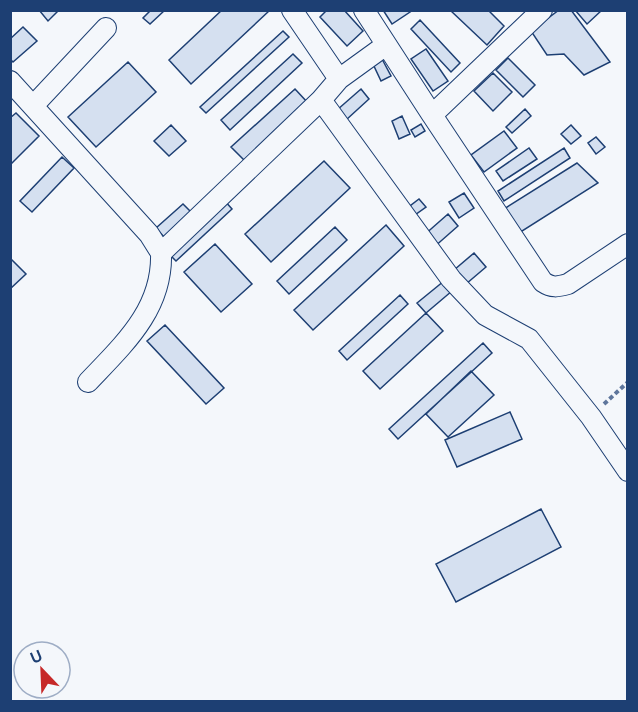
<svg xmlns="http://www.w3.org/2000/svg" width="638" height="712" viewBox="0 0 638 712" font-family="Figtree,sans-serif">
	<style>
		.building { fill: #d5e0f0; stroke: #1d3f73; stroke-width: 1.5 }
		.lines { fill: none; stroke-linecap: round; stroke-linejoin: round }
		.street-casing { stroke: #1d3f73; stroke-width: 22 }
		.path { stroke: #5e769c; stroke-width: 4; stroke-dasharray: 4.5 3; stroke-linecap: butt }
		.street { stroke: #f4f7fb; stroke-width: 20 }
	</style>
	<rect width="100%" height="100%" fill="#f4f7fb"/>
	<path class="building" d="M39,10H59L48,21Z
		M151,10H165L150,24L143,18Z
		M222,10L269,11L191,84L169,60Z
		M327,10H344L363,31L347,46L320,17Z
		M383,10H413L392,24Z
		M450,10H488L504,26L487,45Z
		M559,10H571L610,62L584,75L564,54L547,55L531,31Z
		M575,10H602L587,24Z
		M420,20L460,63L451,72L411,29Z
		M23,27L37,41L13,62L10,59V39Z
		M283,31L289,37L206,113L200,107Z
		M426,49L448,81L433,91L411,59Z
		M293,54L302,63L230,130L221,120Z
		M508,58L535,85L523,97L496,70Z
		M382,59L391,76L381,81L373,64Z
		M128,62L156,92L96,147L68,117Z
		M493,73L512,92L493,111L474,91Z
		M295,89L308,103L245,161L231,147Z
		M361,89L369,99L346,120L337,110Z
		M525,109L531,116L512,133L506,127Z
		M16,113L39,136L10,165V118Z
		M402,116L410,134L399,139L392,121Z
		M421,124L425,131L415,137L411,130Z
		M171,125L186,141L169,156L154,141Z
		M571,125L581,136L571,144L561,134Z
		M504,131L517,148L484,172L471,155Z
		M596,137L605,147L596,154L588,143Z
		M529,148L537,159L503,181L496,171Z
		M564,148L570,158L504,201L498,191Z
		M62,157L74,168L32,212L20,201Z
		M324,161L350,188L271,262L245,234Z
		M577,163L598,183L519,233L504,209Z
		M464,193L474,208L459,218L449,202Z
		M419,199L426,207L412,217L406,209Z
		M224,200L232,209L176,261L167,252Z
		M183,204L191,212L164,237L156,228Z
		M448,214L458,226L433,248L423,236Z
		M386,225L404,246L313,330L294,310Z
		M335,227L347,240L289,294L277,281Z
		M215,244L252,284L221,312L184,272Z
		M474,253L486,267L466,284L454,270Z
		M11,259L26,274L10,289V260Z
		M444,281L452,291L426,313L417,303Z
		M400,295L408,304L347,360L339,351Z
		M426,313L443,331L380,389L363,371Z
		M165,325L224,388L206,404L147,341Z
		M483,343L492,353L398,439L389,429Z
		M471,371L494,395L448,437L426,414Z
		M510,412L522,439L457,467L445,440Z
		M541,509L561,547L456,602L436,564Z"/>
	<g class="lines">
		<defs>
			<path id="street" d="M292,10L339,79L321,100L451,279L485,315L529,339L591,417L628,471
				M364,10L432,115L542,10
				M339,79L386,45
				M10,81L149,234L161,253L321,100
				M33,106L106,28
				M432,115L543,282C552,288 557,287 568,284L628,244
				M88,382C124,344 163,309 161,253"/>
		</defs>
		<use href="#street" class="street-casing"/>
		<path class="path" d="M604,404L628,382"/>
		<use href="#street" class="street"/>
	</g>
	<rect width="638" height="712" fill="none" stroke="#1d3f73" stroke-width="24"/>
	<g transform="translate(42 670) rotate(337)"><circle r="28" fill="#f4f7fb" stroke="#9eadc5" stroke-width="1.5"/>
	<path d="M0-4.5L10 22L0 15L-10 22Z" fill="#c62828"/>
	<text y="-9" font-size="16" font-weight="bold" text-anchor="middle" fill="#1d3f73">U</text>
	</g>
</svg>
